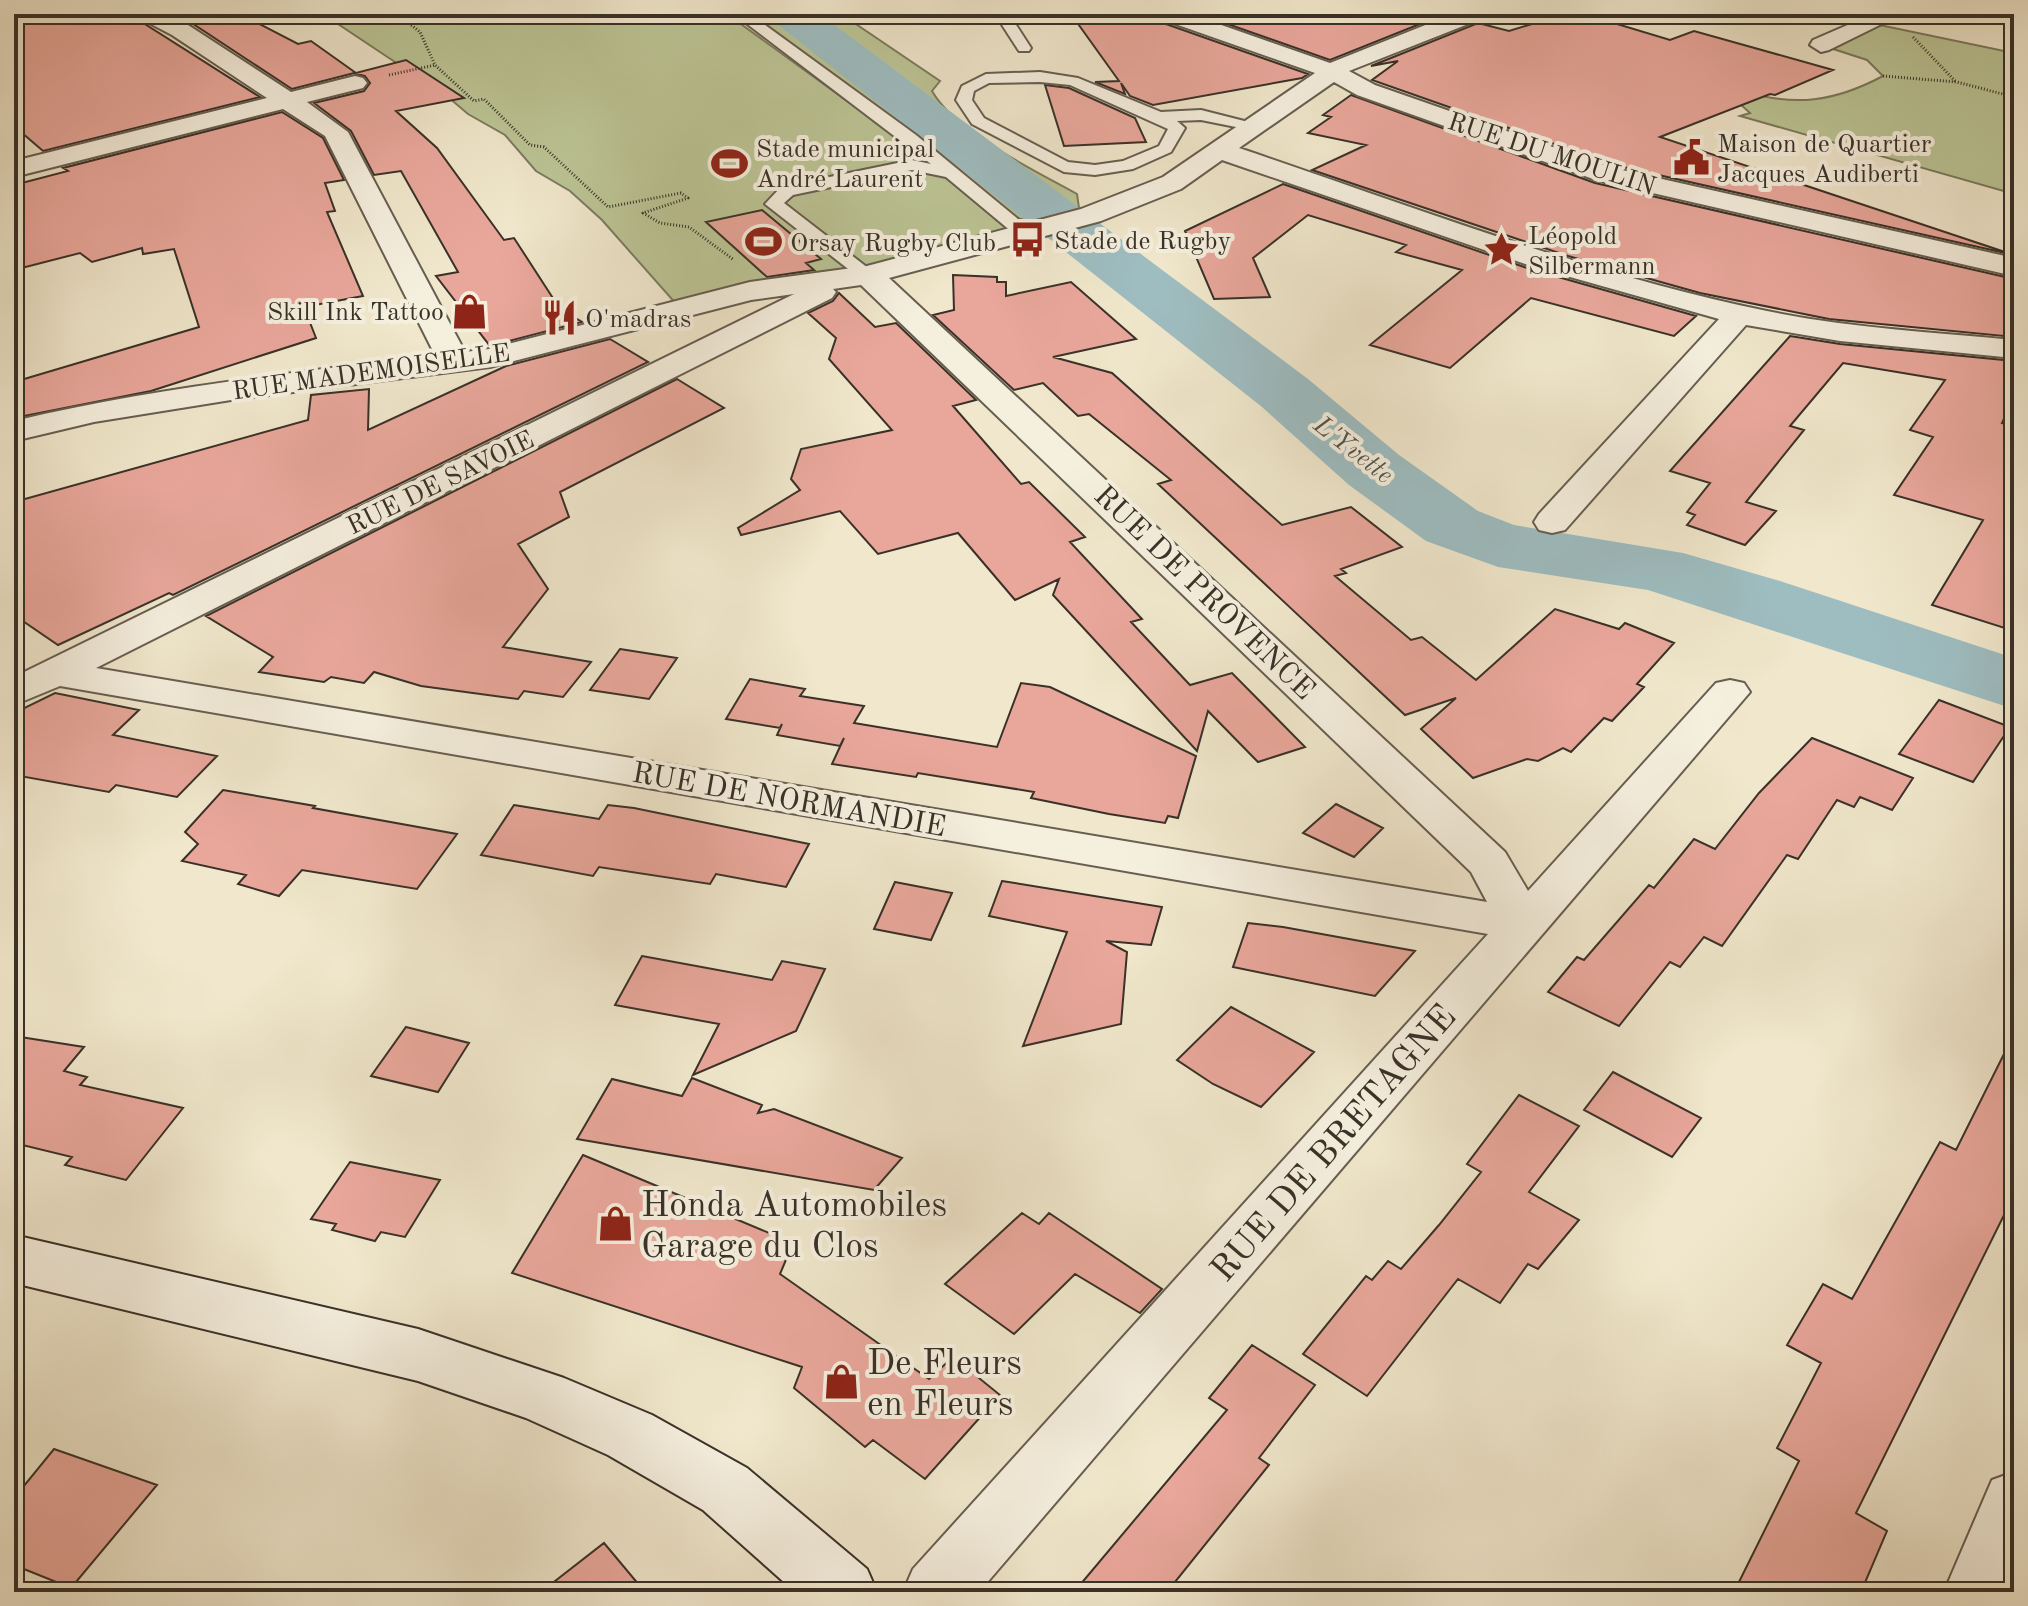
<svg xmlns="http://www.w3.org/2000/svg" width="2028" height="1606" viewBox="0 0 2028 1606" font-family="'Old Standard TT',serif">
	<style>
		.green { fill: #bcc596; stroke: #7a7b5f; stroke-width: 2 }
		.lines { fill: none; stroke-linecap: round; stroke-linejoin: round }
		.river { fill: #9ebdc1; fill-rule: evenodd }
		.building { fill: #e9a79b; stroke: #393128; stroke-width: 2 }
		.lane-casing { stroke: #675e51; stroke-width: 4 }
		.street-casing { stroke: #675e51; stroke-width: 4 }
		.secondary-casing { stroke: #393128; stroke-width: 4 }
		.path { stroke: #393128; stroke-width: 3; stroke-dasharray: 1 2; stroke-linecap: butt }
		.lane { fill: #f5efde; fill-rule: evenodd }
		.street { fill: #f5efde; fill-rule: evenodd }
		.secondary { fill: #f5efde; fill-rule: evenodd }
		.labels { text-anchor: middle; stroke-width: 8; stroke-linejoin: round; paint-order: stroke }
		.far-poi-label { font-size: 26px; fill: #393128; stroke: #f5efde; text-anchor: start }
		.far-street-label { font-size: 26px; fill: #393128; stroke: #f5efde }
		.far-water-label { font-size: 26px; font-style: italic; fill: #52544e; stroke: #f5efde }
		.street-label { font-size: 30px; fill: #393128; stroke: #f5efde }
		.near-street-label { font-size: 36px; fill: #393128; stroke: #f5efde }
		.near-poi-label { font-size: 36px; fill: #393128; stroke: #f5efde; text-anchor: start }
	</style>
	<rect width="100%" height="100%" fill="#f0e7cc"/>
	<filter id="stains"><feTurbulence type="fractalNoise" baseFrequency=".0025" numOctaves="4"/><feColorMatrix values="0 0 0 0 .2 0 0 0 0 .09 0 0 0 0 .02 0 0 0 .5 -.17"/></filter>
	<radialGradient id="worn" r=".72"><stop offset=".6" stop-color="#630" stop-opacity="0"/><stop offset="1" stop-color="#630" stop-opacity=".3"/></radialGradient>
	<path class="green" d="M323,14H727L920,154L1012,230L892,261L782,280L677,305L602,220L570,191L536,171L505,135L468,114L421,74L362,88L349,80L401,66Z
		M747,14H841L940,81L932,91C956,133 1034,170 1077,194L1079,208L1031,221L1016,218Z
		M1870,23L2014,53V194L1740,116L1750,113L1740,104L1743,91C1795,107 1834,102 1883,76L1867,60L1821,45Z"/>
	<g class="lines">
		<path class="river" d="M770,14H820L1308,379L1399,455L1478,511L1514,525L1683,553L1780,581L2014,658V709L1648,590L1498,567L1426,541L1349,485L1262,407L776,23Z"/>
	</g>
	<path class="building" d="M14,14H129L260,97L43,151L14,126Z
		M170,14H240L298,44L311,41L356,73L406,60L464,98L396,111L437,148L504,240L514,238L560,309L582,322L490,346L436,276L458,272L401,171L374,175L351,131L314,103L364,91L370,83L365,76L354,73L292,89L190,22Z
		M1071,14H1155L1160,22L1308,74L1302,78L1153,105L1130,96L1121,83L1125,94L1095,82L1119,81Z
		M1199,14H1445L1330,60Z
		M1564,14H1584L1670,40L1694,31L1833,70L1775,95L1770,94L1660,137L2014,255L1614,165L1372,80L1398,61L1371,66L1478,23L1509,31Z
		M1045,85L1069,88L1135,118L1146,142L1064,146Z
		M1351,95L1595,183L2014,279V337L1829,319L1700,293L1568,256L1312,170L1366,145L1308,133L1331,117L1323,115Z
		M282,112L323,138L344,180L325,183L335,211L327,212L363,296L304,307L316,338L151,391L14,418V382L199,327L174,249L143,254L142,248L92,262L80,253L14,270V185L68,171L63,168Z
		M1283,184L1530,269L1696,316L1674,336L1531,298L1450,368L1370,345L1462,270L1396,252L1406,245L1308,215L1253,258L1270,297L1214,299L1185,231Z
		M762,210L821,259L806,263L814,270L767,277L706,222Z
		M953,275L997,277V282H1006V296L1071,282L1136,339L1053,357L1112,373L1282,525L1351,507L1402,547L1341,569L1346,573L1335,576L1411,640L1422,637L1476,680L1555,609L1619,629L1625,623L1674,643L1637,684L1644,687L1612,721L1604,718L1571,752L1563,748L1538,761L1527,759L1473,778L1421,729L1456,698L1405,715L1158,484L1171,480L1089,414L1078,416L1043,383L1014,390L933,315L954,310Z
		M839,293L875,327L896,323L976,400L953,406L1021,484L1029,482L1085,537L1070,542L1142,619L1131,622L1190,685L1232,673L1305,747L1258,762L1208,711L1197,751L1053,595L1059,579L1015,600L958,533L878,554L840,511L741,535L738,528L800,490L791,479L801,449L892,430L829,359L836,338L808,313L833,301Z
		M1790,336L1840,344L2014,361V397L2002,423L2014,426V631L1932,605L1983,520L1894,495L1933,437L1910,430L1945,380L1843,363L1790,426L1804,430L1746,502L1776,511L1745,545L1687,525L1695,515L1687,512L1710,483L1670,471Z
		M610,339L648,362L173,595L169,593L58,645L14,615V502L308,420L311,395L369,389L368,430L506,366Z
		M677,379L724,408L560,492L569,517L518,544L548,589L503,647L591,662L563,697L524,691L518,699L421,686L374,672L364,683L331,677L324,682L259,672L273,657L206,616Z
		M620,649L677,658L649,699L590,690Z
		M750,679L805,689L800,696L864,706L854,723L997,747L1021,683L1050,687L1196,756L1178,818L1168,816L1165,823L1109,814L1031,798L1034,792L918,773L916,777L832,764L844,738L840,746L777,735L782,724L780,728L726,719Z
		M55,693L139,710L113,735L217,756L177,797L116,785L109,792L14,775V713Z
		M1939,700L2010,727L1973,782L1899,754Z
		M1812,738L1913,778L1892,810L1860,797L1854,807L1837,800L1798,859L1787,855L1722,946L1704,937L1680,967L1670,962L1619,1026L1548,992L1577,957L1584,960L1649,885L1654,888L1694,839L1715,849L1759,793Z
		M223,790L315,806L313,808L457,834L417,889L302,870L279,896L238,884L246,875L182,861L198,844L185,832Z
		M1336,804L1383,828L1354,857L1303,833Z
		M514,805L599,819L608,805L634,808L809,844L786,887L716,874L710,884L599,867L593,876L481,855Z
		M1002,881L1162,907L1151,945L1106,941L1127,952L1121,1024L1023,1046L1067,932L989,916Z
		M895,882L952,893L931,940L874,929Z
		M1248,923L1283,927L1415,951L1375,996L1233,967Z
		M642,956L772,980L782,961L825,969L796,1031L693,1075L719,1024L615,1005Z
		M1231,1007L1314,1052L1261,1107L1213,1084L1177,1060Z
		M406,1027L469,1043L438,1092L371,1076Z
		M2014,1034V1195L1856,1513L1887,1531L1861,1592H1734L1799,1461L1777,1448L1821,1363L1787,1345L1823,1284L1852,1299L1940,1142L1956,1150Z
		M14,1036L84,1047L64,1071L87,1077L80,1085L183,1108L126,1180L65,1165L72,1157L14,1143Z
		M1613,1072L1701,1118L1672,1157L1584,1110Z
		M692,1078L762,1105L758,1113L774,1109L902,1158L874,1190L577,1139L612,1079L682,1096Z
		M1519,1095L1579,1126L1529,1192L1579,1220L1538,1269L1528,1264L1500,1303L1458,1279L1367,1396L1303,1354L1366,1276L1372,1280L1388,1261L1401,1269L1439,1225L1481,1172L1467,1164Z
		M583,1155L793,1243L780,1274L929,1379L953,1357L1000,1395L925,1479L873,1440L865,1447L794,1388L802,1367L512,1273Z
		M350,1162L440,1180L405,1237L381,1232L375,1241L332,1230L336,1224L311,1219Z
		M1022,1213L1039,1224L1049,1213L1162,1289L1140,1313L1075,1274L1014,1334L945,1284Z
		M1252,1345L1315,1385L1259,1458L1269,1465L1167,1592H1074L1227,1410L1209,1398Z
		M54,1449L157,1485L71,1588L14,1565V1498Z
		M604,1543L645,1592H541Z"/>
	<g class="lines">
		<defs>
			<path id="lane" d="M734,14H750L916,135L1030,229V237H1018L946,177L912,170L793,195L784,203L877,275L875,279H861L765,204L781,187L912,160L931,164Z
				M995,14H1009L1031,48L1029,51H1019Z
				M1040,72L1078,78L1161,112L1201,110L1264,126L1256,131L1201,120L1177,121L1185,128L1171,152L1133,169L1095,175L1064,172L972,124L956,100L962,86L986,74ZM1040,82L1070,85L1168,129L1159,146L1123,161L1095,165L1068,162L984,118L972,100L974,91L989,83Z"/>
			<path id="street" d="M132,14H162L188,25L291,92L355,76L363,78L367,83L363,88L307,102L348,132L465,352L489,349L750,282L867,266L1081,209L1163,177L1315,73L1161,19L1158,14H1190L1330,63L1453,14H1484L1481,19L1349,71L1375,85L1613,168L2014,258V276L1596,180L1357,95L1334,82L1239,148C1413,207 1587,274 1767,311C1848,328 1932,332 2014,340V358L1840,341L1746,325L1565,530L1552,533L1539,530L1534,522L1539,514L1719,319L1531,266L1222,160L1181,189L1101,221L889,278L1505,852L1528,891L1716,683L1730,680L1744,683L1750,692L979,1592H903L913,1569L1488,934L60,686L14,705V677L794,294L751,300L490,367L231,400L94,422L14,441V421C153,388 294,373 435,355L325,136L283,109L14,177V161L267,98L172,35ZM861,285L1471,872L1487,902L96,668L832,298L836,292L833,289Z
				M1873,14H1902L1829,50L1821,52L1810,45L1813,40Z
				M2014,1472V1582L2010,1592H1944L1992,1480Z"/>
			<path id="secondary" d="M14,1235L418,1329L564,1378L652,1415L747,1468L867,1569L877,1592H795L703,1510L608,1455L526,1418L418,1381L14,1283Z"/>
		</defs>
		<use href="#lane" class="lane-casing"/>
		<use href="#street" class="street-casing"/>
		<use href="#secondary" class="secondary-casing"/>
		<path class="path" d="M397,14L420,32L435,65L474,101L484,99L530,145L544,147L608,207L681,193L688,198L643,213L660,223L689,227L734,260
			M1913,37L1956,82
			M389,75L435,65
			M1883,76L1957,82L2014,97"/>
		<use href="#lane" class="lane"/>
		<use href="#street" class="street"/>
		<use href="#secondary" class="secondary"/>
	</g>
	<defs>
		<symbol id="civic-bare" viewBox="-9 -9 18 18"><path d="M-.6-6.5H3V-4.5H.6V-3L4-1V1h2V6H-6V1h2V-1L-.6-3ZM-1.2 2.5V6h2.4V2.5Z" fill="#8f2418" stroke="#f5efde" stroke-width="2.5" paint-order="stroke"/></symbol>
		<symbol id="stadium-bare" viewBox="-9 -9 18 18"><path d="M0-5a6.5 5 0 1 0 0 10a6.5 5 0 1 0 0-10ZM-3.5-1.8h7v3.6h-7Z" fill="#8f2418" stroke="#f5efde" stroke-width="2.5" paint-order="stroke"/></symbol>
		<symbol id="bus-bare" viewBox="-9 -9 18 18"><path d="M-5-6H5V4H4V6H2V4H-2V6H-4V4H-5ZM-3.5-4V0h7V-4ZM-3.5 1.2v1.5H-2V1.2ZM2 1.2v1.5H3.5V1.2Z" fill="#8f2418" stroke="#f5efde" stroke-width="2.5" paint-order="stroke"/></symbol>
		<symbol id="sight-bare" viewBox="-9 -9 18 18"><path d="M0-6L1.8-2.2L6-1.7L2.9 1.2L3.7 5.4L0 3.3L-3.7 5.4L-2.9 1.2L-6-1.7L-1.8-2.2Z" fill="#8f2418" stroke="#f5efde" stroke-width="2.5" paint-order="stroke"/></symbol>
		<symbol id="shop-bare" viewBox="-9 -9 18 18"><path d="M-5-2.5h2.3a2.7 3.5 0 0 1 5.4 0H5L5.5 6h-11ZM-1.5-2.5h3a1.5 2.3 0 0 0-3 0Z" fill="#8f2418" stroke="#f5efde" stroke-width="2.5" paint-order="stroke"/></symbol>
		<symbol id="restaurant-bare" viewBox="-9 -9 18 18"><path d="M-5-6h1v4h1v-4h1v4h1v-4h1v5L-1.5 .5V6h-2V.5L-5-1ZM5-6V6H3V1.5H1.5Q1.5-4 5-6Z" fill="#8f2418" stroke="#f5efde" stroke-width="2.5" paint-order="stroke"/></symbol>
	</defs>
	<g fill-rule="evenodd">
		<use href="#civic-bare" x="1666" y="132" width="51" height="51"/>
		<use href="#stadium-bare" x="704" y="138" width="51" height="51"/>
		<use href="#bus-bare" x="1002" y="214" width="51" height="51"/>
		<use href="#stadium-bare" x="738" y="216" width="51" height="51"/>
		<use href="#sight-bare" x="1476" y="224" width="51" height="51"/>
		<use href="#shop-bare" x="444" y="286" width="51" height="51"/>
		<use href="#restaurant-bare" x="534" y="292" width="51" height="51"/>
		<use href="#shop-bare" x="590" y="1198" width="51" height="51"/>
		<use href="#shop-bare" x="816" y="1356" width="51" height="51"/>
	</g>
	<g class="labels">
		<g class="far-poi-label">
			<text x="1717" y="152">Maison de Quartier<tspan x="1717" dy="30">Jacques Audiberti</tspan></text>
			<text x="756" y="157">Stade municipal<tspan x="756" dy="30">André Laurent</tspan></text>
			<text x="1528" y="244">Léopold<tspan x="1528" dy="30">Silbermann</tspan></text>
			<text x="1054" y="249">Stade de Rugby</text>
			<text x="790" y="251">Orsay Rugby Club</text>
			<text x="444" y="320" text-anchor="end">Skill Ink Tattoo</text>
			<text x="585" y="327">O'madras</text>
		</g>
		<g class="far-street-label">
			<text transform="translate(1552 153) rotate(18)" y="9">RUE DU MOULIN</text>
			<text transform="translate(371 371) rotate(-8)" y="9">RUE MADEMOISELLE</text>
			<text transform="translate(440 482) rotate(-26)" y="9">RUE DE SAVOIE</text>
		</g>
		<g class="far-water-label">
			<text transform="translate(1354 449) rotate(38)" y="9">L'Yvette</text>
		</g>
		<g class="street-label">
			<text transform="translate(1205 592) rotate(44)" y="10">RUE DE PROVENCE</text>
			<text transform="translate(789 799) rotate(10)" y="10">RUE DE NORMANDIE</text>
		</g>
		<g class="near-street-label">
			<text transform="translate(1332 1142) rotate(-49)" y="13">RUE DE BRETAGNE</text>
		</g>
		<g class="near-poi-label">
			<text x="641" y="1216">Honda Automobiles<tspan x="641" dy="41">Garage du Clos</tspan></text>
			<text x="867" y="1374">De Fleurs<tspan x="867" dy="41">en Fleurs</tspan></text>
		</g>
	</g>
	<rect width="2028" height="1606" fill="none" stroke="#f0e7cc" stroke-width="48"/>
	<rect x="16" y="16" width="1996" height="1574" fill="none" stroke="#393128" stroke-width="4"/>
	<rect x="24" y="24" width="1980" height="1558" fill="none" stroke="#393128" stroke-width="2"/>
	<rect width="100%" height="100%" filter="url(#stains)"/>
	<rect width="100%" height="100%" fill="url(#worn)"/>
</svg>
